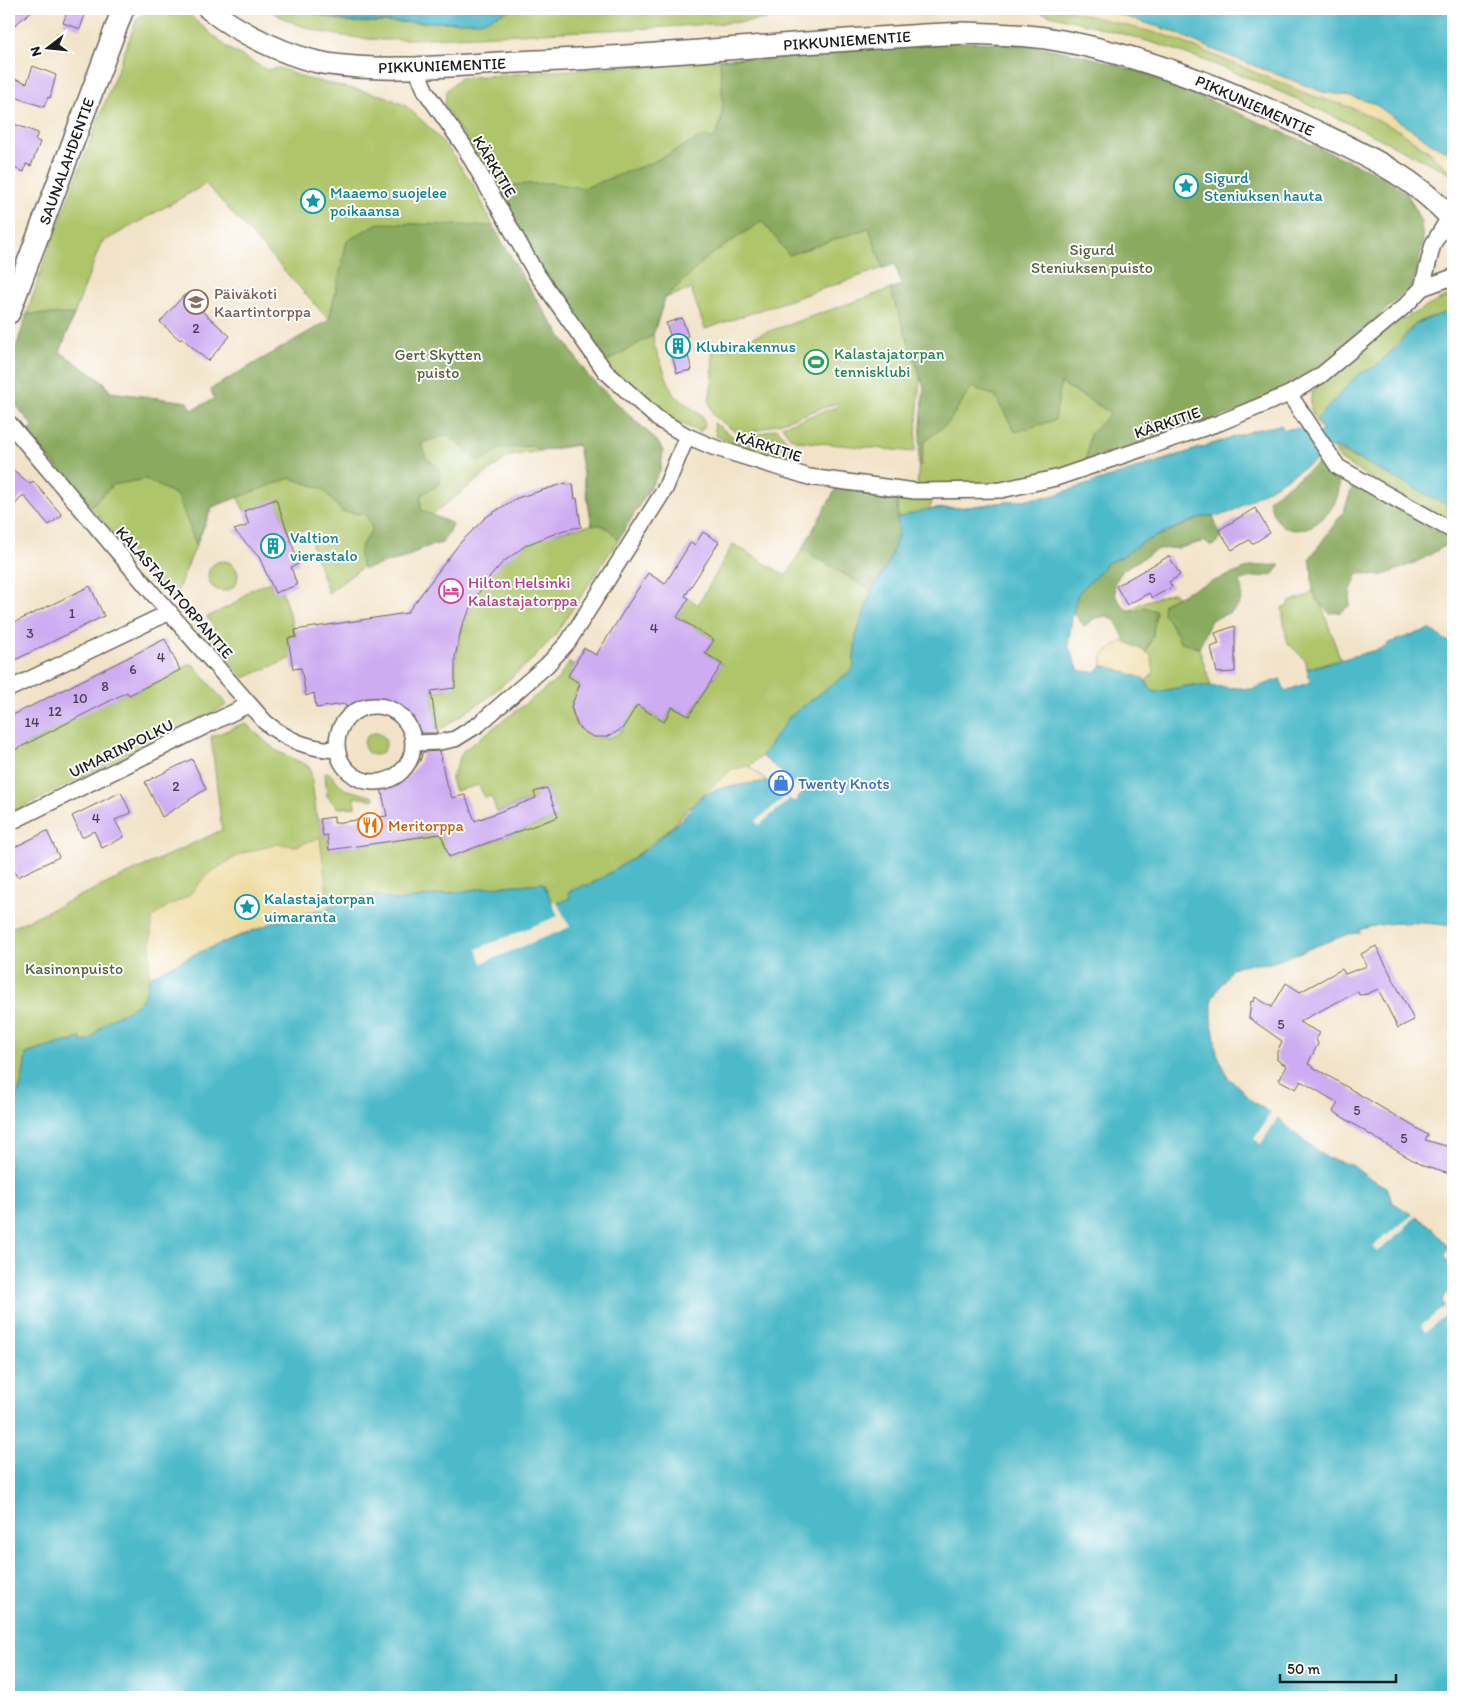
<svg xmlns="http://www.w3.org/2000/svg" width="1462" height="1706" viewBox="0 0 1462 1706" font-family="Itim,sans-serif">
	<style>
		.green { fill: #aec56b; stroke: #657044; fill-rule: evenodd }
		.forest { fill: #8aaa5f; stroke: #53633e }
		.sand { fill: #eeda9e; stroke: #857b5d }
		.water { fill: #4dbac9; stroke: #346b72 }
		.pier { fill: #f2e3c8 }
		.building { fill: #cdacf1 }
		.lines { fill: none; stroke-linecap: round; stroke-linejoin: round }
		.street-casing { stroke: #676258; stroke-width: 18 }
		.secondary-casing { stroke: #676258; stroke-width: 24 }
		.street { stroke: #fff; stroke-width: 15 }
		.secondary { stroke: #fff; stroke-width: 21 }
		.labels { text-anchor: middle; stroke-width: 4; stroke-linejoin: round; paint-order: stroke }
		.number-label { font-size: 14px; fill: #484051 }
		.street-label { font-size: 16px; fill: #1c1c1c; stroke: #fff }
		.culture-label { font-size: 16px; fill: #0d838f; stroke: #fff; text-anchor: start }
		.park-label { font-size: 16px; fill: #56603c; stroke: #fff }
		.education-label { font-size: 16px; fill: #785e54; stroke: #fff; text-anchor: start }
		.leisure-label { font-size: 16px; fill: #27864d; stroke: #fff; text-anchor: start }
		.hotel-label { font-size: 16px; fill: #b23c85; stroke: #fff; text-anchor: start }
		.shop-label { font-size: 16px; fill: #366cbe; stroke: #fff; text-anchor: start }
		.food-label { font-size: 16px; fill: #c56008; stroke: #fff; text-anchor: start }
	</style>
	<rect width="100%" height="100%" fill="#fff"/>
	<filter id="ink" filterUnits="userSpaceOnUse"><feTurbulence type="fractalNoise" baseFrequency=".02" numOctaves="2"/><feDisplacementMap in="SourceGraphic" scale="10" xChannelSelector="R" yChannelSelector="G"/><feConvolveMatrix kernelMatrix="1 2 1 2 8 2 1 2 1" color-interpolation-filters="sRGB"/></filter>
	<filter id="wash" filterUnits="userSpaceOnUse"><feTurbulence type="fractalNoise" baseFrequency=".0096" numOctaves="4" result="noise"/><feDisplacementMap in="SourceGraphic" scale="20" xChannelSelector="R" yChannelSelector="G"/><feGaussianBlur stdDeviation="1.12" result="paint"/><feColorMatrix in="noise" values="0 0 0 0 0 0 0 0 0 0 0 0 0 0 0 0 0 1.4 0 .05"/><feComposite in="paint" operator="in"/></filter>
	<g filter="url(#wash)">
		<rect width="100%" height="100%" fill="#f2e3c8"/>
		<path class="green" d="M151,9H182L229,49L267,70L280,68L304,78L385,96L406,106L429,127L449,150L474,186L493,226L532,293L588,376L657,441L663,451L660,471L618,540L556,634L533,659L488,697L437,732L431,691L455,688C452,628 481,563 540,538C557,531 574,529 592,525L578,445L509,456L328,593L307,529L289,535L276,500L244,511L238,497L212,507L173,601L28,435L33,426L9,396V369L44,262L137,19ZM206,184L329,320L211,389L214,399L192,410L188,402L110,392L105,383L60,352L101,243Z
			M268,9H296L348,22H463L478,9H851L741,22L651,28L385,40C346,38 301,32 268,9Z
			M1028,9H1068L1167,36L1310,95L1353,108L1400,131L1428,152L1453,175C1371,134 1282,89 1195,57C1141,37 1084,24 1028,9Z
			M950,42L1146,73L1407,194C1428,228 1423,250 1412,286L1286,392L1043,475L1004,484L917,490L924,387L920,377L915,452L798,441L790,437L782,426L839,406L837,403L741,436L713,415L709,401L713,377L712,351L902,285L895,264L705,329L691,289L665,298L653,335L654,345L673,394L703,417L705,426L700,432L668,418L614,375L445,106L446,91L460,78Z
			M1453,296V315C1442,313 1424,317 1415,325C1405,332 1397,347 1385,357L1323,432C1313,419 1307,407 1313,390L1389,326L1444,298Z
			M714,423L739,441L777,428L793,448L782,464L716,436Z
			M1259,429L1255,437L866,731L801,791L802,789L762,756L749,766L767,781C741,786 715,792 691,806C684,810 680,820 674,825C642,851 608,881 568,892L571,898L553,905L543,883L491,887L396,901L380,896H364L229,939L149,977C145,1009 133,1006 109,1020C102,1024 95,1035 89,1041L82,1042L80,1037C73,1043 40,1048 26,1054C24,1077 20,1094 9,1114V929L222,830L211,737L245,723L275,750L310,767L317,819H320L323,836L327,835L329,850L441,834L450,857L558,817L547,788L534,792L536,798L497,812L491,796L485,798L479,785L455,791L451,779L463,751L557,680L569,663L574,665L568,676L580,684C577,691 572,697 571,705C569,731 606,751 623,728C628,721 630,710 633,702L664,722L672,707L689,716L722,664L705,653L714,640L677,617L689,598L698,605L733,544L786,576L820,520L837,487L887,499L930,501L932,503L929,509L968,507L1052,496Z
			M1333,448L1356,459L1453,478V523L1362,473L1341,460Z
			M208 576a15 15 0 1 1 30 0a15 15 0 1 1-30 0Z
			M270,582L271,586L282,590L296,637L288,638L292,658L244,678L205,634L215,628L207,617L236,603L250,590Z
			M1313,590L1317,602L1322,607L1341,661L1328,662L1307,669L1306,661L1287,642L1282,608L1289,605V602L1309,595Z
			M1174,592L1177,597L1164,603C1168,623 1177,644 1199,648L1211,686L1192,685L1156,692L1150,689L1146,681L1153,675L1151,655L1146,652L1153,635L1136,611L1131,610L1141,603Z
			M192,663L227,705L9,814V753L28,741L30,743L44,736L43,733L127,692L129,695Z
			M364 744a11 11 0 1 1 22 0a11 11 0 1 1-22 0Z
			M328,772L344,789L374,797V800L354,797L355,807L338,808L327,796L325,773Z"/>
		<path class="forest" d="M950,42L1024,43L1085,56L1146,73L1381,175L1407,194L1421,222L1423,241L1419,263L1412,286L1315,373L1254,406L1086,461L1090,434L1111,413L1061,383L1055,420L1015,432L995,396L972,387L948,423L924,442L921,465L918,466L924,387L890,289L902,285L895,264L883,268L869,228L789,255L762,221L708,257L665,298L653,335L604,363L540,274L490,186L550,183L584,188L651,163L704,136L713,139C728,118 721,85 720,60Z
			M378,223L493,226L532,293L588,376L657,441L663,451L660,471L618,540C611,531 605,523 592,525L578,444L541,451L532,446L502,448L479,462L448,435L421,443L426,458L439,468L440,484L421,495V510L453,524L442,543L423,548L408,557L364,569C354,550 362,546 372,529L366,514L342,512L323,489L290,478L212,507L196,545L178,496L146,479L113,485L91,506L28,435L33,426L9,396V369L27,314H74L60,352L105,384L109,392L188,402L192,410L214,399L211,389L329,320L347,241Z
			M1323,460C1328,468 1337,472 1339,482C1343,518 1280,560 1269,499Z
			M1354,482L1453,540C1429,557 1412,565 1383,575C1375,578 1367,571 1357,575L1351,590L1349,606L1341,612L1330,613C1306,594 1315,584 1310,558L1344,511Z
			M837,487L897,500L899,533L889,562L872,591L802,549Z
			M1206,516H1213L1220,536L1215,545H1210L1205,541L1179,548L1158,549L1123,570L1114,584L1116,597L1125,609L1136,611L1144,607L1156,611L1153,635L1146,652L1126,642L1116,621L1107,616L1095,618L1084,626L1073,612L1078,593L1098,574L1105,564L1123,556L1143,542Z
			M1280,565C1274,582 1253,573 1240,581C1247,609 1234,611 1211,620L1199,648L1179,641L1178,635L1163,613L1164,603L1188,591L1253,566Z"/>
		<path class="sand" d="M1101,9L1172,31L1214,50L1323,92L1350,96L1373,103L1431,143L1453,155V174L1428,151L1400,131L1353,108L1310,95L1167,36L1067,10Z
			M1120,642H1126L1151,655L1154,672L1146,681L1110,666H1102V656Z
			M749,766L767,781L716,789L699,798L732,769Z
			M320,837L329,908C265,922 208,947 149,977L152,918L166,907L188,896L208,874L240,854L278,844L297,846Z"/>
		<path class="water" d="M296,9H512L481,22H348Z
			M1101,9H1453V155L1431,143L1373,103L1350,96L1323,92L1214,50L1172,31Z
			M1443,313L1453,315V508L1337,448L1318,450L1321,457L1231,512L1222,515L1206,516L1186,523L1143,542L1123,556L1105,564L1098,574L1078,593L1073,612L1068,645L1079,671L1095,672L1102,666L1143,678L1150,689L1156,692L1192,685L1252,689L1280,679L1285,691L1311,682L1307,669L1387,647L1388,643L1430,629L1446,641H1453V926C1422,922 1389,920 1359,930L1360,933L1348,934L1271,963L1241,965L1232,968L1212,998V1022L1217,1053L1228,1078L1240,1088L1249,1099L1278,1118L1306,1143L1327,1158L1352,1165L1367,1177L1386,1187L1392,1202L1429,1225L1449,1247L1445,1254L1448,1263L1453,1268V1290L1445,1294L1442,1300L1444,1307L1453,1314V1697H9V1114C20,1094 24,1077 26,1054L64,1042H74L80,1037L82,1042L89,1041C95,1035 102,1024 109,1020C133,1006 145,1009 149,977L195,954L287,917L329,908L364,896H380L396,901L491,887L543,883L553,905L570,898L568,892L585,885L589,886L647,849L680,821L699,798L716,789L767,781L791,801L794,802L803,793L802,789L762,756L790,716L853,669L856,635L872,591L889,562L899,533L897,518L924,510L968,507L1052,496L1259,429L1281,425L1284,430C1295,428 1300,426 1307,434L1323,432L1317,419L1358,374L1376,366L1397,347L1415,324Z"/>
		<path class="pier" d="M786,796L789,799L784,804L759,825L756,821Z
			M556,901L570,927L482,963L477,949L558,916L552,902Z
			M1272,1111L1279,1115L1261,1144L1254,1139Z
			M1415,1213L1418,1215L1405,1226L1406,1228L1377,1252L1373,1246Z
			M1444,1307L1447,1310L1444,1316L1426,1332L1421,1326Z"/>
		<g id="blocks">
			<path class="building" d="M9,9H34L9,30Z
				M68,9H87L80,29L63,23Z
				M33,66L56,75L50,98L48,97L44,107L9,95L16,79L27,83Z
				M9,122L38,133L35,140L40,142L31,166L26,164L24,172L9,166Z
				M184,295L230,336L208,361L182,338L180,340L160,322Z
				M682,318L688,336L672,341L666,323Z
				M684,342L692,370L677,373L669,346Z
				M9,466L30,484L33,481L62,515L49,525L23,495L9,512Z
				M566,483V485L573,484L575,499L577,498L581,527L564,530L526,545L502,563L483,585L462,625L455,657V688L431,691L437,733H421L411,716L397,704L387,701L368,700L349,710L344,704L316,708L314,693L306,696L301,668L293,669L288,638L296,637L295,630L407,613L459,544L486,517L517,498Z
				M276,499L299,564L291,567L297,585L275,593L259,557L234,530L249,525L244,511Z
				M1255,508L1270,533L1252,544L1249,540L1232,550L1219,530Z
				M703,532L719,542L685,596L689,598L677,617L714,640L705,653L722,664L689,716L672,707L664,722L637,705L623,728L615,733L606,737H594L586,733L578,727L571,707L580,684L568,676L584,648L596,655L648,573L665,584L691,542L695,545Z
				M1169,556L1180,575L1169,582L1172,587L1152,598L1149,593L1127,605L1116,586Z
				M90,586L104,616L9,663V625Z
				M1235,626V672L1217,673L1211,647L1219,644L1215,633Z
				M165,639L180,670L129,695L127,692L9,753V717Z
				M440,751L445,779L452,798L465,795L475,821L536,798L534,792L547,788L558,817L449,857L441,834L329,850L327,835L323,836L320,819L334,817V823L387,816L381,788L392,786L409,776L420,761L423,752Z
				M192,759L206,789L162,817L145,782Z
				M121,792L131,813L115,820L124,837L102,848L94,831L82,837L72,816Z
				M47,831L59,857L17,877L9,861V850Z
				M1376,946L1414,1020L1398,1028L1378,989L1367,994L1359,995L1358,991L1299,1022L1320,1033L1316,1039L1318,1044L1308,1064L1428,1135L1425,1140L1453,1148V1175L1423,1166L1380,1141L1333,1111L1338,1103L1301,1081L1296,1089L1279,1080L1287,1066L1277,1060V1052L1282,1041L1249,1018L1251,1001L1254,1002L1255,997L1272,1007L1286,983L1300,992L1342,969L1345,974L1367,966L1361,954Z"/>
		</g>
	</g>
	<g filter="url(#ink)">
		<use href="#blocks" fill-opacity="0" stroke="#676258" stroke-width="1"/>
		<g class="lines">
			<defs>
				<path id="street" d="M416,68L426,92L464,146L536,273L605,371L658,419L687,436L713,447L809,477L915,491L1001,490L1056,478L1219,423L1289,394L1320,376L1406,305L1422,288L1453,277
					M1422,288L1433,244L1450,216
					M1289,394L1338,467L1453,531
					M9,423L154,595L265,722C287,740 308,749 337,750
					M9,689L170,612
					M337 744a38 38 0 1 1 76 0a38 38 0 1 1-76 0Z
					M414,743L440,742L455,739L479,724L547,665L568,642L665,489L687,436
					M9,823L248,705"/>
				<path id="secondary" d="M209,9C239,33 290,58 328,64C391,73 453,65 517,62C666,56 815,40 964,33C993,34 1022,34 1051,39C1142,54 1228,90 1311,129C1365,155 1412,175 1453,220
					M9,313L123,9"/>
			</defs>
			<use href="#street" class="street-casing"/>
			<use href="#secondary" class="secondary-casing"/>
			<use href="#street" class="street"/>
			<use href="#secondary" class="secondary"/>
		</g>
	</g>
	<defs>
		<symbol id="sight-ring" viewBox="-11 -11 22 22"><circle r="9.5" fill="#fff" stroke="#0f9aa8" stroke-width="1.5"/><path d="M0-6L1.8-2.2L6-1.7L2.9 1.2L3.7 5.4L0 3.3L-3.7 5.4L-2.9 1.2L-6-1.7L-1.8-2.2Z" fill="#0f9aa8"/></symbol>
		<symbol id="school-ring" viewBox="-11 -11 22 22"><circle r="9.5" fill="#fff" stroke="#8d6e63" stroke-width="1.5"/><path d="M0-5L7-2L0 1L-7-2ZM-4 1L0 2.5L4 1V4Q0 6-4 4Z" fill="#8d6e63"/></symbol>
		<symbol id="building-ring" viewBox="-11 -11 22 22"><circle r="9.5" fill="#fff" stroke="#0f9aa8" stroke-width="1.5"/><path d="M-4-6H4V6H1V3H-1V6H-4ZM-2.5-4.3h1.7v1.8h-1.7ZM.8-4.3h1.7v1.8H.8ZM-2.5-1h1.7V.8h-1.7ZM.8-1h1.7V.8H.8Z" fill="#0f9aa8"/></symbol>
		<symbol id="stadium-ring" viewBox="-11 -11 22 22"><circle r="9.5" fill="#fff" stroke="#2e9e5b" stroke-width="1.5"/><path d="M0-5a6.5 5 0 1 0 0 10a6.5 5 0 1 0 0-10ZM-3.5-1.8h7v3.6h-7Z" fill="#2e9e5b"/></symbol>
		<symbol id="hotel-ring" viewBox="-11 -11 22 22"><circle r="9.5" fill="#fff" stroke="#d1479c" stroke-width="1.5"/><path d="M-6-4.5h1.5V1H6V5H4.5V3h-9V5H-6ZM-4 0a1.8 1.8 0 1 1 3.6 0ZM.5 0V-2.5h3Q6-2.5 6 0Z" fill="#d1479c"/></symbol>
		<symbol id="shop-ring" viewBox="-11 -11 22 22"><circle r="9.5" fill="#fff" stroke="#3f7fe0" stroke-width="1.5"/><path d="M-5-2.5h2.3a2.7 3.5 0 0 1 5.4 0H5L5.5 6h-11ZM-1.5-2.5h3a1.5 2.3 0 0 0-3 0Z" fill="#3f7fe0"/></symbol>
		<symbol id="restaurant-ring" viewBox="-11 -11 22 22"><circle r="9.5" fill="#fff" stroke="#e8710a" stroke-width="1.5"/><path d="M-5-6h1v4h1v-4h1v4h1v-4h1v5L-1.5 .5V6h-2V.5L-5-1ZM5-6V6H3V1.5H1.5Q1.5-4 5-6Z" fill="#e8710a"/></symbol>
	</defs>
	<g fill-rule="evenodd">
		<use href="#sight-ring" x="1172" y="172" width="28" height="28"/>
		<use href="#sight-ring" x="299" y="187" width="28" height="28"/>
		<use href="#school-ring" x="182" y="288" width="28" height="28"/>
		<use href="#building-ring" x="664" y="332" width="28" height="28"/>
		<use href="#stadium-ring" x="802" y="348" width="28" height="28"/>
		<use href="#building-ring" x="259" y="532" width="28" height="28"/>
		<use href="#hotel-ring" x="437" y="577" width="28" height="28"/>
		<use href="#shop-ring" x="767" y="769" width="28" height="28"/>
		<use href="#restaurant-ring" x="356" y="811" width="28" height="28"/>
		<use href="#sight-ring" x="233" y="893" width="28" height="28"/>
	</g>
	<g class="labels">
		<g class="number-label">
			<text x="196" y="333">2</text>
			<text x="1152" y="583">5</text>
			<text x="72" y="618">1</text>
			<text x="654" y="633">4</text>
			<text x="30" y="638">3</text>
			<text x="161" y="662">4</text>
			<text x="133" y="674">6</text>
			<text x="105" y="691">8</text>
			<text x="80" y="703">10</text>
			<text x="55" y="716">12</text>
			<text x="32" y="727">14</text>
			<text x="176" y="791">2</text>
			<text x="96" y="823">4</text>
			<text x="1281" y="1029">5</text>
			<text x="1357" y="1115">5</text>
			<text x="1404" y="1143">5</text>
		</g>
		<g class="street-label">
			<text transform="translate(847 40) rotate(-4)" y="6">PIKKUNIEMENTIE</text>
			<text transform="translate(442 65) rotate(-2)" y="6">PIKKUNIEMENTIE</text>
			<text transform="translate(1255 105) rotate(24)" y="6">PIKKUNIEMENTIE</text>
			<text transform="translate(66 161) rotate(-70)" y="6">SAUNALAHDENTIE</text>
			<text transform="translate(495 166) rotate(59)" y="6">KÄRKITIE</text>
			<text transform="translate(1167 422) rotate(-19)" y="6">KÄRKITIE</text>
			<text transform="translate(769 446) rotate(18)" y="6">KÄRKITIE</text>
			<text transform="translate(175 592) rotate(49)" y="6">KALASTAJATORPANTIE</text>
			<text transform="translate(121 748) rotate(-26)" y="6">UIMARINPOLKU</text>
		</g>
		<g class="culture-label">
			<text x="1204" y="183">Sigurd<tspan x="1204" dy="18">Steniuksen hauta</tspan></text>
			<text x="330" y="198">Maaemo suojelee<tspan x="330" dy="18">poikaansa</tspan></text>
			<text x="696" y="352">Klubirakennus</text>
			<text x="290" y="543">Valtion<tspan x="290" dy="18">vierastalo</tspan></text>
			<text x="264" y="904">Kalastajatorpan<tspan x="264" dy="18">uimaranta</tspan></text>
		</g>
		<g class="park-label">
			<text x="1092" y="255">Sigurd<tspan x="1092" dy="18">Steniuksen puisto</tspan></text>
			<text x="438" y="360">Gert Skytten<tspan x="438" dy="18">puisto</tspan></text>
			<text x="74" y="974">Kasinonpuisto</text>
		</g>
		<g class="education-label">
			<text x="214" y="299">Päiväkoti<tspan x="214" dy="18">Kaartintorppa</tspan></text>
		</g>
		<g class="leisure-label">
			<text x="834" y="359">Kalastajatorpan<tspan x="834" dy="18">tennisklubi</tspan></text>
		</g>
		<g class="hotel-label">
			<text x="468" y="588">Hilton Helsinki<tspan x="468" dy="18">Kalastajatorppa</tspan></text>
		</g>
		<g class="shop-label">
			<text x="798" y="789">Twenty Knots</text>
		</g>
		<g class="food-label">
			<text x="388" y="831">Meritorppa</text>
		</g>
	</g>
	<rect width="1462" height="1706" fill="none" stroke="#fff" stroke-width="30"/>
	<g transform="translate(48 48) rotate(254)" stroke="#ffffff" stroke-width="4" paint-order="stroke">
	<path d="M0-4L9 19L0 12L-9 19Z" fill="#1c1c1c"/>
	<text y="-8" font-size="14" font-weight="bold" text-anchor="middle" fill="#1c1c1c">N</text>
	</g>
	<path d="M1280 1674v8h116v-8" fill="none" stroke="#1c1c1c" stroke-width="2.5"/>
	<text x="1287" y="1674" font-size="15" fill="#1c1c1c" stroke="#ffffff" stroke-width="4" paint-order="stroke">50 m</text>
</svg>
